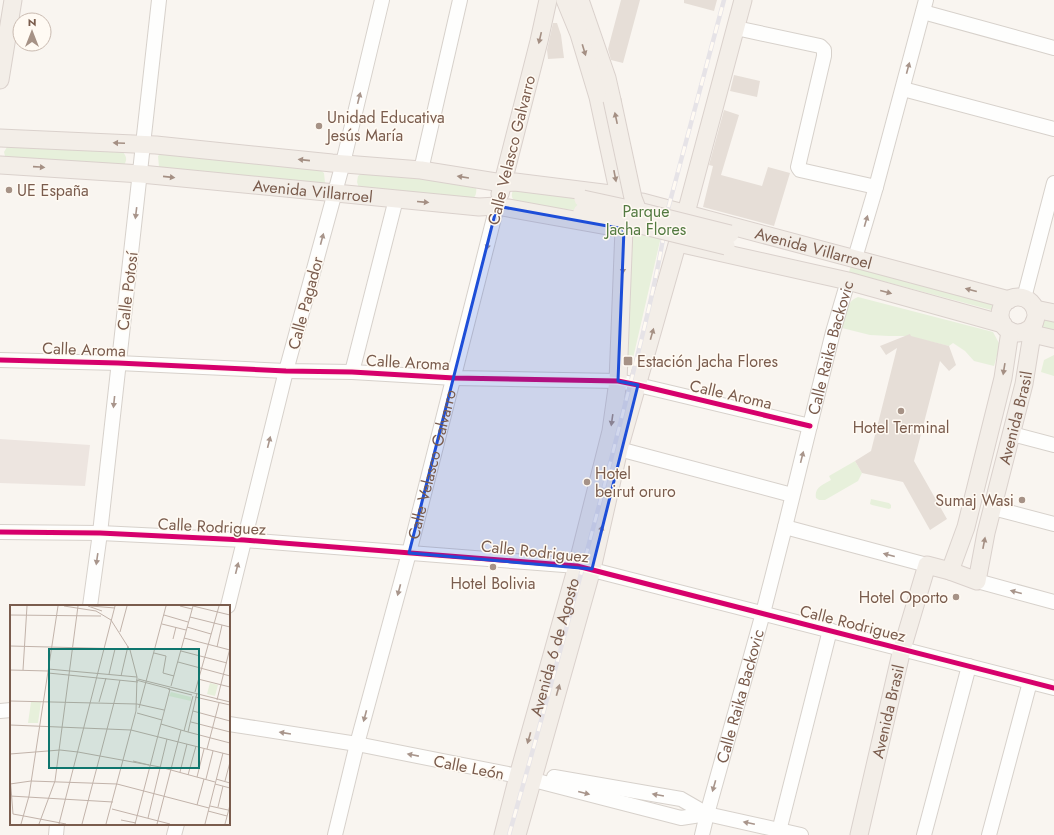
<svg xmlns="http://www.w3.org/2000/svg" width="1054" height="835" viewBox="0 0 1054 835" font-family="Jost,sans-serif">
	<style>
		.industrial { fill: #ede5e0 }
		.green { fill: #e7f0db }
		.building { fill: #e6ded7 }
		.lines { fill: none; stroke-linecap: round; stroke-linejoin: round }
		.minor-casing { stroke: #d7d1cb; stroke-width: 16 }
		.major-casing { stroke: #dad1cc; stroke-width: 19 }
		.minor { stroke: #fefefd; stroke-width: 14 }
		.major { stroke: #f3eee8; stroke-width: 17 }
		.rail-casing { stroke: #e6e3e7; stroke-width: 4.5 }
		.rail { stroke: #fffaf3; stroke-width: 3; stroke-dasharray: 9; stroke-linecap: butt }
		.major-bridge-casing { stroke: #dad1cc; stroke-width: 19; stroke-linecap: butt }
		.major-bridge { stroke: #f3eee8; stroke-width: 17 }
		.cycleway-casing { stroke: #fffaf3; stroke-width: 8 }
		.cycleway { stroke: #d6006c; stroke-width: 5 }
		.oneway { fill: #a48f83 }
		.oneway2 { fill: #a8958b }
		.marked { fill: #1d4ed8; fill-opacity: 0.2; stroke: #1d4ed8; stroke-width: 3; stroke-linejoin: round }
		.poi-dot { fill: #a69286; stroke: #fffaf3; stroke-width: 1.5 }
		.labels { text-anchor: middle; stroke-width: 3; stroke-linejoin: round; paint-order: stroke }
		.poi-label { font-size: 16px; fill: #7a5c4d; stroke: #fffaf3; text-anchor: start }
		.street-label { font-size: 16px; fill: #7a5c4d; stroke: #fffaf3 }
		.park-label { font-size: 16px; fill: #537a41; stroke: #fffaf3 }
		.inset-road { fill: none; stroke: #c2b3aa; stroke-width: 1 }
		.view { fill: #0f766e; fill-opacity: 0.15; stroke: #0f766e; stroke-width: 2 }
		.inset-edge { fill: none; stroke: #7a5c4d; stroke-width: 2 }
	</style>
	<rect width="100%" height="100%" fill="#f9f5f0"/>
	<path class="industrial" d="M0,439L90,445L85,486L0,483Z"/>
	<path class="green" d="M7,147L123,152C127,157 127,160 124,165L11,158L5,156L4,152Z
		M163,152L319,169L324,173L325,183L321,186L159,167L158,156Z
		M365,171L476,185C477,193 476,197 470,202L359,188L357,182L358,176Z
		M513,190L609,199L610,214L520,204C513,201 510,198 513,190Z
		M663,228L631,367L623,368L629,229Z
		M852,262L997,301L995,311L849,272Z
		M858,297L993,332L1000,345L994,366L974,361L965,351L953,343L949,346L907,336H889L870,335L842,328C845,316 846,301 858,297Z
		M1043,314L1054,316V332L1039,328Z
		M1054,355V376L1041,372L1044,360Z
		M855,461L862,473L858,481L825,500H819L816,498C814,487 823,485 831,480L829,476Z
		M871,499L889,503L891,505V508L889,509L872,505L870,504Z"/>
	<path class="building" d="M621,0H640L623,63L611,60L608,49Z
		M684,0H717L714,11L684,3Z
		M553,23H557L561,35L564,58L548,59L547,50Z
		M734,75L760,81L757,97L730,91Z
		M724,110L739,115L721,175L762,186L768,167L790,173L774,226L703,207L713,166L709,165Z
		M910,334L911,336L949,346L956,365L949,371L940,361L914,461L947,519L930,530L903,482L862,473L855,461L871,451L897,348L886,355L880,346Z"/>
	<g class="lines">
		<defs>
			<g id="minor">
				<path d="M923,12L1054,48"/>
				<path d="M736,28L820,46L824,50V56L798,167L800,170L876,187"/>
				<path d="M903,89L1054,129"/>
				<path d="M421,170L460,0"/>
				<path d="M855,258L876,187L926,0"/>
				<path d="M1024,298L1054,183"/>
				<path d="M0,360L118,363L286,371L352,372L454,378L618,381L638,385L810,426"/>
				<path d="M352,372L396,199"/>
				<path d="M1012,434L1054,445"/>
				<path d="M619,449L792,495"/>
				<path d="M993,508L1054,524"/>
				<path d="M785,527L927,565"/>
				<path d="M0,532L100,533L244,540L577,566L1054,688"/>
				<path d="M977,581L1054,602"/>
				<path d="M90,606L100,533L159,0"/>
				<path d="M228,606L286,371L343,163L382,0"/>
				<path d="M0,711L11,710"/>
				<path d="M229,724L357,744L518,776L681,818L707,814"/>
				<path d="M554,777L681,799L707,814L801,835"/>
				<path d="M56,835L57,824"/>
				<path d="M174,835L177,824"/>
				<path id="s1" d="M335,835L357,744L409,553L497,206"/>
				<path id="s2" d="M702,835L707,814L763,613L785,527L833,332L848,281"/>
				<path d="M778,835L830,630"/>
				<path d="M924,835L969,666"/>
				<path d="M989,835L1030,682"/>
			</g>
			<g id="major">
				<path d="M580,0L607,78L612,100"/>
				<path d="M0,80L13,0"/>
				<path d="M0,138L156,145L332,163L421,170L502,183L515,182L619,195"/>
				<path id="s3" d="M0,165L141,174L479,207L497,206L624,229"/>
				<path d="M500,194L539,41L548,0"/>
				<path id="s4" d="M623,207L628,203L642,202L1009,300"/>
				<path d="M678,243L848,281L1003,324"/>
				<circle cx="1018" cy="315" r="18"/>
				<path d="M1035,309L1054,313"/>
				<path d="M1024,332L1054,339"/>
				<path d="M950,571L966,527L1003,378L1010,331"/>
				<path id="s5" d="M503,835L518,776L577,566L611,431L618,381L624,229L619,195L598,97L579,34L565,0"/>
				<path d="M517,835L592,569L619,449L686,213L743,0"/>
				<path id="s6" d="M859,835L902,649L927,565L950,571L977,581L986,533L1024,384L1034,322"/>
			</g>
		</defs>
		<use href="#minor" class="minor-casing"/>
		<use href="#major" class="major-casing"/>
		<use href="#minor" class="minor"/>
		<use href="#major" class="major"/>
		<defs>
			<path id="rail" d="M509,835C545,708 580,580 613,452C633,372 656,290 668,209L724,0"/>
		</defs>
		<use href="#rail" class="rail-casing"/>
		<use href="#rail" class="rail"/>
		<defs>
			<path id="major-bridge" d="M612,100L633,198L638,211
				M583,199L638,211L730,234
				M582,212L616,219L726,246"/>
		</defs>
		<use href="#major-bridge" class="major-bridge-casing"/>
		<use href="#major-bridge" class="major-bridge"/>
		<defs>
			<path id="cycleway" d="M0,360L118,363L286,371L352,372L454,378L618,381L638,385L810,426
				M0,532L100,533L244,540L577,566L1054,688"/>
		</defs>
		<use href="#cycleway" class="cycleway-casing"/>
		<use href="#cycleway" class="cycleway"/>
	</g>
	<defs><path id="oneway-solid" d="M-6-.8H1V-3.2L6.5 0L1 3.2V.8H-6Z"/></defs>
	<g class="oneway">
		<use href="#oneway-solid" transform="translate(540 38) rotate(103)"/>
		<use href="#oneway-solid" transform="translate(584 50) rotate(73)"/>
		<use href="#oneway-solid" transform="translate(616 118) rotate(-102)"/>
		<use href="#oneway-solid" transform="translate(119 143) rotate(-178)"/>
		<use href="#oneway-solid" transform="translate(304 160) rotate(-174)"/>
		<use href="#oneway-solid" transform="translate(39 167) rotate(4)"/>
		<use href="#oneway-solid" transform="translate(615 176) rotate(79)"/>
		<use href="#oneway-solid" transform="translate(169 177) rotate(6)"/>
		<use href="#oneway-solid" transform="translate(463 177) rotate(-171)"/>
		<use href="#oneway-solid" transform="translate(423 202) rotate(5)"/>
		<use href="#oneway-solid" transform="translate(623 268) rotate(92)"/>
		<use href="#oneway-solid" transform="translate(971 290) rotate(-165)"/>
		<use href="#oneway-solid" transform="translate(886 292) rotate(15)"/>
		<use href="#oneway-solid" transform="translate(652 334) rotate(-74)"/>
		<use href="#oneway-solid" transform="translate(1004 369) rotate(99)"/>
		<use href="#oneway-solid" transform="translate(612 420) rotate(98)"/>
		<use href="#oneway-solid" transform="translate(601 531) rotate(-77)"/>
		<use href="#oneway-solid" transform="translate(984 543) rotate(-79)"/>
		<use href="#oneway-solid" transform="translate(558 690) rotate(-74)"/>
		<use href="#oneway-solid" transform="translate(529 738) rotate(106)"/>
	</g>
	<g class="oneway2">
		<use href="#oneway-solid" transform="translate(908 68) rotate(-75)"/>
		<use href="#oneway-solid" transform="translate(359 98) rotate(-76)"/>
		<use href="#oneway-solid" transform="translate(136 213) rotate(97)"/>
		<use href="#oneway-solid" transform="translate(866 221) rotate(-74)"/>
		<use href="#oneway-solid" transform="translate(322 239) rotate(-75)"/>
		<use href="#oneway-solid" transform="translate(488 244) rotate(104)"/>
		<use href="#oneway-solid" transform="translate(114 402) rotate(96)"/>
		<use href="#oneway-solid" transform="translate(269 442) rotate(-76)"/>
		<use href="#oneway-solid" transform="translate(802 457) rotate(-76)"/>
		<use href="#oneway-solid" transform="translate(889 555) rotate(-165)"/>
		<use href="#oneway-solid" transform="translate(97 559) rotate(98)"/>
		<use href="#oneway-solid" transform="translate(237 568) rotate(-76)"/>
		<use href="#oneway-solid" transform="translate(399 590) rotate(105)"/>
		<use href="#oneway-solid" transform="translate(1016 592) rotate(-165)"/>
		<use href="#oneway-solid" transform="translate(365 716) rotate(105)"/>
		<use href="#oneway-solid" transform="translate(285 733) rotate(-171)"/>
		<use href="#oneway-solid" transform="translate(413 755) rotate(-169)"/>
		<use href="#oneway-solid" transform="translate(714 786) rotate(106)"/>
		<use href="#oneway-solid" transform="translate(584 793) rotate(14)"/>
		<use href="#oneway-solid" transform="translate(658 795) rotate(-170)"/>
		<use href="#oneway-solid" transform="translate(749 823) rotate(-168)"/>
	</g>
	<path class="marked" d="M497,206L624,229L618,381L638,385L592,569L409,553Z"/>
	<g class="poi-dot">
		<circle cx="319" cy="126" r="4"/>
		<circle cx="9" cy="190" r="4"/>
		<rect x="623" y="356" width="10" height="10" rx="2"/>
		<circle cx="901" cy="411" r="4"/>
		<circle cx="587" cy="482" r="4"/>
		<circle cx="1022" cy="500" r="4"/>
		<circle cx="493" cy="567" r="4"/>
		<circle cx="956" cy="597" r="4"/>
	</g>
	<g class="labels">
		<g class="poi-label">
			<text x="327" y="123">Unidad Educativa<tspan x="327" dy="18">Jesús María</tspan></text>
			<text x="17" y="196">UE España</text>
			<text x="637" y="367">Estación Jacha Flores</text>
			<text x="901" y="433" text-anchor="middle">Hotel Terminal</text>
			<text x="595" y="479">Hotel<tspan x="595" dy="18">beirut oruro</tspan></text>
			<text x="1014" y="506" text-anchor="end">Sumaj Wasi</text>
			<text x="493" y="589" text-anchor="middle">Hotel Bolivia</text>
			<text x="948" y="603" text-anchor="end">Hotel Oporto</text>
		</g>
		<g class="street-label">
			<text transform="translate(511 150) rotate(-76)" y="6">Calle Velasco Galvarro</text>
			<text dy="6" stroke="none"><textPath href="#s3" startOffset="314">Avenida Villarroel</textPath></text>
			<text dy="6" stroke="none"><textPath href="#s4" startOffset="198">Avenida Villarroel</textPath></text>
			<text transform="translate(127 291) rotate(-83)" y="6">Calle Potosí</text>
			<text transform="translate(305 303) rotate(-75)" y="6">Calle Pagador</text>
			<text dy="6" stroke="none"><textPath href="#s2" startOffset="504">Calle Raika Backovic</textPath></text>
			<text transform="translate(84 349) rotate(2)" y="6">Calle Aroma</text>
			<text transform="translate(408 362) rotate(3)" y="6">Calle Aroma</text>
			<text transform="translate(731 394) rotate(13)" y="6">Calle Aroma</text>
			<text dy="6" stroke="none"><textPath href="#s6" startOffset="499">Avenida Brasil</textPath></text>
			<text dy="6" stroke="none"><textPath href="#s1" startOffset="383">Calle Velasco Galvarro</textPath></text>
			<text transform="translate(212 526) rotate(3)" y="6">Calle Rodriguez</text>
			<text transform="translate(535 551) rotate(6)" y="6">Calle Rodriguez</text>
			<text transform="translate(853 623) rotate(14)" y="6">Calle Rodriguez</text>
			<text dy="6" stroke="none"><textPath href="#s5" startOffset="195">Avenida 6 de Agosto</textPath></text>
			<text dy="6" stroke="none"><textPath href="#s2" startOffset="144">Calle Raika Backovic</textPath></text>
			<text dy="6" stroke="none"><textPath href="#s6" startOffset="127">Avenida Brasil</textPath></text>
			<text transform="translate(469 767) rotate(11)" y="6">Calle León</text>
		</g>
		<g class="park-label">
			<text x="646" y="217">Parque<tspan x="646" dy="18">Jacha Flores</tspan></text>
		</g>
	</g>
	<g transform="translate(10 605)">
		<rect width="220" height="220" fill="#f9f5f0"/>
		<path d="M200,78L208,80L205,91L197,89ZM161,87L181,92V96L159,91ZM21,97H31L28,118H18Z" fill="#e7f0db"/>
		<path class="inset-road" d="M54,1L86,6L101,15L120,45L127,72L126,106L96,219M78,1L92,6M81,1L105,3M170,1L182,4M183,1L220,10M0,10L91,11M154,10L178,17M180,12L220,22M152,19L176,25M177,22L201,29M110,27L117,1M174,33L220,45M163,34L166,22M0,41L117,44M207,42L212,20M171,46L217,58M144,48L156,51L153,68L164,71M168,57L220,71M38,64L127,72M0,65L38,66M13,65L17,1M38,68L128,77M99,69L105,44M111,71L118,41M128,74L220,97M188,74L220,82M126,75L160,84M161,81L183,1M158,84L182,90M185,87L209,1M185,92L220,100M207,95L220,43M0,96L127,99L154,105M89,97L96,73M129,103L156,1M183,106L220,116M127,108L152,115M181,117L220,127M151,119L171,125M0,120L121,125L220,150M174,126L183,91M178,127L220,138M197,144L209,98M0,149L50,145L68,147L150,162L205,177M123,156L139,160M170,167L177,139M178,170L186,141M0,171L3,209L14,211M187,172L194,144M196,174L203,146M206,174L220,178M215,176L220,157M0,179L21,176L107,179L199,203M205,179L220,183M0,191L103,197M187,200L194,174M200,201L218,205M208,202L213,181M102,204L160,219M198,206L217,211M14,211L56,219M138,213L157,134M111,215L126,218M11,219L19,191L48,1M29,219L45,176L68,1M49,219L105,1M72,219L110,75M125,219L160,84M147,219L171,125L178,127L187,88M195,219L213,148M215,219L220,200"/>
		<path class="view" d="M39,44H189V163H39Z"/>
		<rect width="220" height="220" class="inset-edge"/>
	</g>
	<g transform="translate(32 32)"><circle r="19" fill="#fffaf3" stroke="#cabbb1"/>
	<path d="M0-3L7 15L0 10L-7 15Z" fill="#a69286"/>
	<text y="-6" font-size="11" font-weight="bold" text-anchor="middle" fill="#7a5c4d">N</text>
	</g>
</svg>
